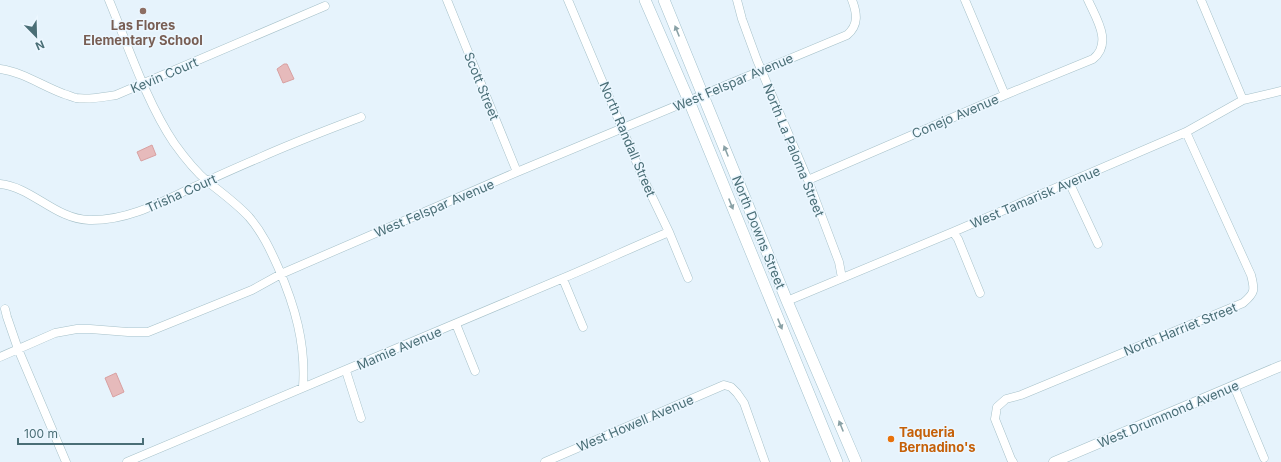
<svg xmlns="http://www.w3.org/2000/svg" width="1281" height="462" viewBox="0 0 1281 462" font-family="Inter,sans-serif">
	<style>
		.water { fill: #e6babb; stroke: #d8a0a1 }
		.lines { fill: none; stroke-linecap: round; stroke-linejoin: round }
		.minor-casing { stroke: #a6c1c9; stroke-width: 9 }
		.tertiary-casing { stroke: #a6c1c9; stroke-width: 11 }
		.secondary-casing { stroke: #a4c2cd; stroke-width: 12 }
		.minor { stroke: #fff; stroke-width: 8 }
		.tertiary { stroke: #fff; stroke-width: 10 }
		.secondary { stroke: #fff; stroke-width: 11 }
		.oneway { fill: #89a1a6 }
		.education-dot { fill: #8d6e63; stroke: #ecf7ff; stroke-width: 1.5 }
		.food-dot { fill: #e8710a; stroke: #ecf7ff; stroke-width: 1.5 }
		.labels { text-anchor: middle; stroke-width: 3; stroke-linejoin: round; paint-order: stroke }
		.education-label { font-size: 13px; font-weight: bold; fill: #785e54; stroke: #ecf7ff }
		.street-label { font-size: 13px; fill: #4a6e76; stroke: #ecf7ff }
		.food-label { font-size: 13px; font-weight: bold; fill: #c56008; stroke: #ecf7ff; text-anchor: start }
	</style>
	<rect width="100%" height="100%" fill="#e6f3fc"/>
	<path class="water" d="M284,64H287L294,79L283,83L277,69Z
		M152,145L156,155L141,161L137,152Z
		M116,373L124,392L113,397L105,378Z"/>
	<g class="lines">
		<defs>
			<path id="minor" d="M109,0C128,46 147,103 174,143C184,157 195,171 208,182C222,193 237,204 249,217C262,232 270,249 278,267C295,306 306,344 303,387
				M447,0L517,172
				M568,0L644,180L669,232L688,278
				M737,0L742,19L757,60L808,180L839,262L842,278
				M965,0L1005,95
				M1201,0L1243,100
				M0,69C23,72 42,86 64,94C68,95 72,97 76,98C89,100 103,97 116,95L325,6
				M808,180L1005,95L1093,59C1113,43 1096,18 1088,0
				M1069,182L1098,244
				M0,184C32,187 55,219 89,220C124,221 156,205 187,190C211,179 235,168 259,158C292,143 327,130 361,117
				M953,232L958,239L980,293
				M563,279L583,327
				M787,301L953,232L1186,132L1243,100L1281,91
				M5,309L7,317L18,349L66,462
				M456,324L475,371
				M0,357L55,333L77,329H90L128,332H148L252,290L281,274L517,172L847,35C859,25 857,13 852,0
				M346,371L361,418
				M1234,386L1264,458
				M127,462C272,401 417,341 561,279C597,264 633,247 669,232
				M545,462L724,385L731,387L737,393L744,403L765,462
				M1013,462L1011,459L995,419L997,407L1006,399L1021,395L1243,303C1255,293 1255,290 1251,275L1186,132"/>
			<path id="tertiary" d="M1054,462L1281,366"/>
			<path id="secondary" d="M645,0L689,101L837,462
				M664,0L787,301L856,462"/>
		</defs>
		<use href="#minor" class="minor-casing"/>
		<use href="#tertiary" class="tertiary-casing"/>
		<use href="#secondary" class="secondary-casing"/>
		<use href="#minor" class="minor"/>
		<use href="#tertiary" class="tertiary"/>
		<use href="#secondary" class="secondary"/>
	</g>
	<defs><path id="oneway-solid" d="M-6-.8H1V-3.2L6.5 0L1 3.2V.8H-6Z"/></defs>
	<g class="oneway">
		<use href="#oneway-solid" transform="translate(677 31) rotate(-112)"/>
		<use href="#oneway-solid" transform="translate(726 151) rotate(-112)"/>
		<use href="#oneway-solid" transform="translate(731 204) rotate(68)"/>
		<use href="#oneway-solid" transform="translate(780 324) rotate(68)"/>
		<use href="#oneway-solid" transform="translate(841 426) rotate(-112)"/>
	</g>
	<circle class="education-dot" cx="143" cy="11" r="4"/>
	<circle class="food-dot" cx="891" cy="439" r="4"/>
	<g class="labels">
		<g class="education-label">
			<text x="143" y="30">Las Flores<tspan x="143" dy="15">Elementary School</tspan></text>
		</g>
		<g class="street-label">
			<text transform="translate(164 75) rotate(-23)" y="5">Kevin Court</text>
			<text transform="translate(733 82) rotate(-23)" y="5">West Felspar Avenue</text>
			<text transform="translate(482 86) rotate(68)" y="5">Scott Street</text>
			<text transform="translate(955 116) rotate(-23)" y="5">Conejo Avenue</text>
			<text transform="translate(628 139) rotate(67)" y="5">North Randall Street</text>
			<text transform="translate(794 150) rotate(68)" y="5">North La Paloma Street</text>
			<text transform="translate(181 193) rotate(-24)" y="5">Trisha Court</text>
			<text transform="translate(1035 197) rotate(-23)" y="5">West Tamarisk Avenue</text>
			<text transform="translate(434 208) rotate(-23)" y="5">West Felspar Avenue</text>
			<text transform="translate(759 232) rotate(68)" y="5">North Downs Street</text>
			<text transform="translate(1180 329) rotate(-22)" y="5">North Harriet Street</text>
			<text transform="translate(399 348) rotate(-23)" y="5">Mamie Avenue</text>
			<text transform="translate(1168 414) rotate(-23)" y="5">West Drummond Avenue</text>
			<text transform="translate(635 423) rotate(-23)" y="5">West Howell Avenue</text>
		</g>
		<g class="food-label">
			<text x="899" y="437">Taqueria<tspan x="899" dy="15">Bernadino's</tspan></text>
		</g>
	</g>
	<g transform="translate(36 36) rotate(157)" stroke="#ecf7ff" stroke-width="3" paint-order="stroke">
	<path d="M0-3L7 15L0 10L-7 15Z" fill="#4a6e76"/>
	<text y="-6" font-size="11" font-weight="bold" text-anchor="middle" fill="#4a6e76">N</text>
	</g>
	<path d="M18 438v6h125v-6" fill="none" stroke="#4a6e76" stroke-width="2"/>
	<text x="24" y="438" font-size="12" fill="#4a6e76" stroke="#ecf7ff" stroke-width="3" paint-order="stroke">100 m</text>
</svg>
